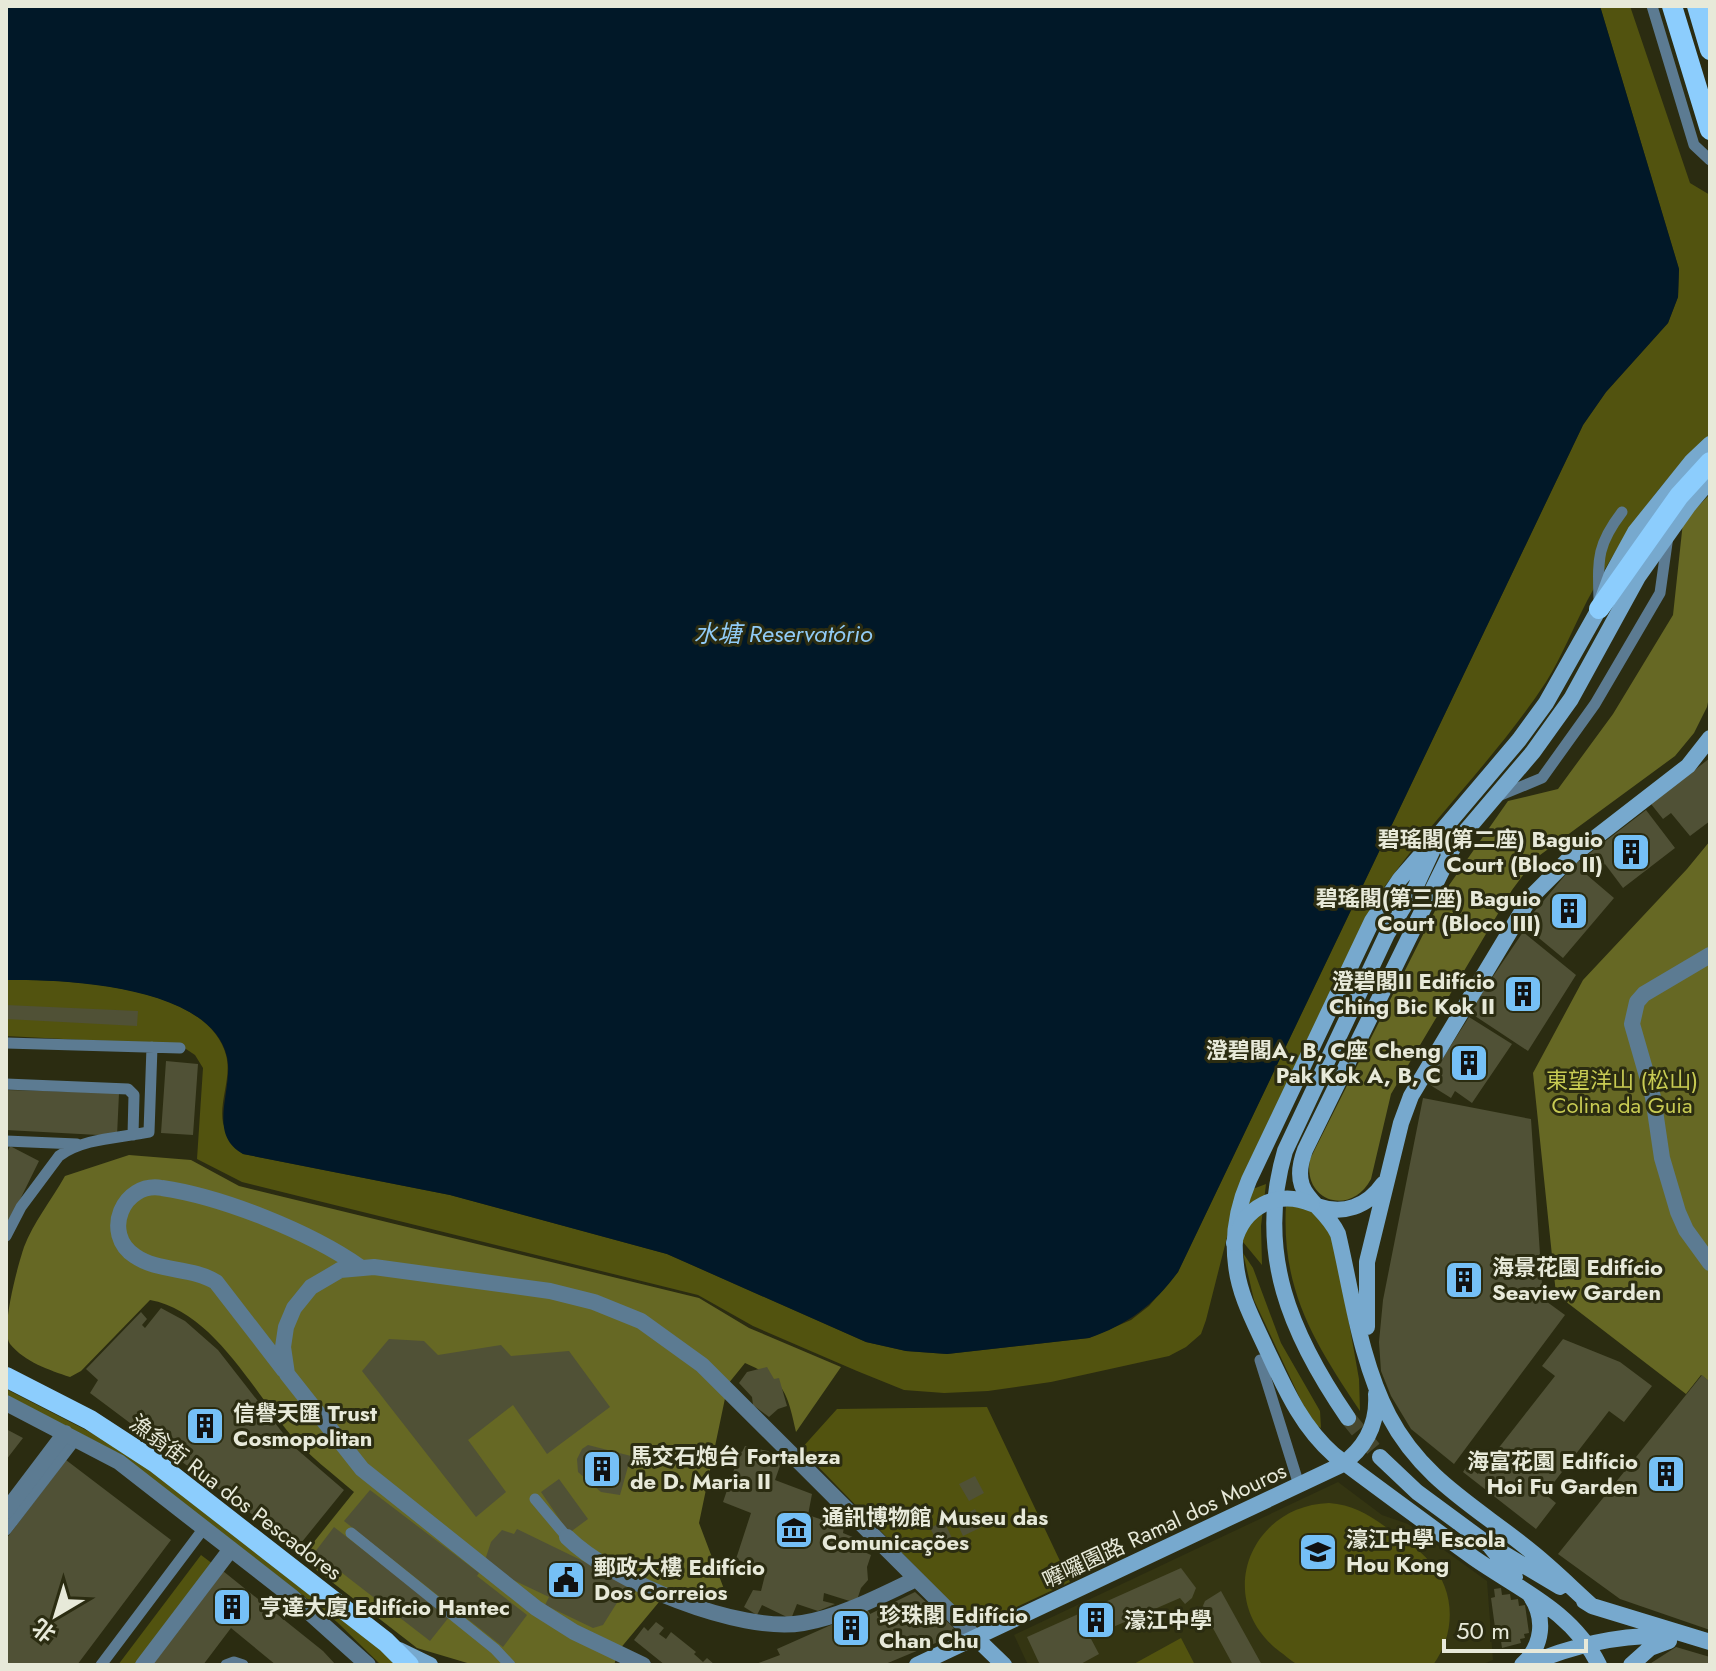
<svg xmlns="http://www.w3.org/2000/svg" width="1716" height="1671" viewBox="0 0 1716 1671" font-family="Jost,'Noto Sans SC',sans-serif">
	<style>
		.built { fill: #343512 }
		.green { fill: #52530f }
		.forest { fill: #666824 }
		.water { fill: #011828 }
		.building { fill: #505136 }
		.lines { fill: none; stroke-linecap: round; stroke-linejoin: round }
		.secondary-tunnel { stroke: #47482f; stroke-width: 16; stroke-dasharray: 16 8; stroke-linecap: butt }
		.lane { stroke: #5c7b92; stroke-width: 11 }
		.street { stroke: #5c7b92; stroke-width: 16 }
		.secondary { stroke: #77a9ce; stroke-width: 16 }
		.primary { stroke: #8ccdfd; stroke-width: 20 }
		.secondary-bridge { stroke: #77a9ce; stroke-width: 16 }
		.labels { text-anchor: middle; stroke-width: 6; stroke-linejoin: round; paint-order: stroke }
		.poi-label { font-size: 22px; font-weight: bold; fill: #e7e9d9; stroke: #2b2c11; text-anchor: start }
		.park-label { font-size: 22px; fill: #c8cb53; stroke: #2b2c11 }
		.street-label { font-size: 22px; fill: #e7e9d9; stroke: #2b2c11 }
		.water-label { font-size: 24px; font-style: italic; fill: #91cbf6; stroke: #2b2c11 }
	</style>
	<rect width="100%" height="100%" fill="#2b2c11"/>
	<path class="built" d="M1338,1482L1382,1515L1408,1524L1487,1581L1493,1660L1481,1665H1028L1014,1635Z"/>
	<path class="green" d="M1600,6H1630L1690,183L1710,195V436C1658,481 1620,540 1587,601C1573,628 1562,656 1546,682C1497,757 1431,820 1380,893L1242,1178L1206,1320L1201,1334L1186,1347L1169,1356L1051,1382L988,1391L944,1393L904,1390L857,1371L753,1326L698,1295L242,1182L197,1159L203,1068L195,1055L180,1045L6,1036V980C65,979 207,984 226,1055C232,1077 219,1101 223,1123C225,1132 237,1145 243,1154L450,1195L667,1254L866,1342L906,1351L947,1354L1089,1338L1131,1320L1149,1306L1178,1272L1583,425L1606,392L1668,323L1678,297L1679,269Z
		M1266,1184L1261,1226L1262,1265L1243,1242V1210L1250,1190Z
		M1286,1204L1314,1211L1333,1233L1359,1379L1360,1411C1314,1342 1281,1290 1286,1204Z
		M1243,1253L1253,1268L1281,1343L1320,1411L1321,1428L1311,1422L1254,1300Z
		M6,1389L123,1449L382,1650L395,1665H381L337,1622L120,1454L6,1395Z
		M987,1407L1070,1582L974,1627L801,1449L837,1409Z
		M1329,1503C1356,1505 1374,1518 1395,1534C1407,1542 1420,1550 1429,1561C1456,1591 1456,1633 1433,1665C1401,1665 1368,1665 1336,1665C1325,1665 1309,1668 1299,1665C1293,1663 1285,1655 1279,1651C1214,1601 1248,1506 1329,1503Z
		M201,1555L213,1564L136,1665H118Z
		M1181,1638L1195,1665H1132Z"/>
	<path class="forest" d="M1710,494V692L1707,707L1694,733L1675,756L1536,858L1512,890L1391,1094L1371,1179C1351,1217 1302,1202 1310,1159L1445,891L1508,801L1558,789L1613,714L1673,615L1683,522Z
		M1710,841V1382L1701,1375L1686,1394L1556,1294L1533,1073L1583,980L1687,869Z
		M129,1155L191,1160L239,1186L699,1298L749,1328L841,1367L796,1432C787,1391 784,1380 745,1363L728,1384L699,1523L727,1597L659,1602L619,1650L614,1665H474L417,1648L301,1558L354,1492C332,1473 309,1456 290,1434C252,1389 212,1311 150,1300L81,1371L70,1377C49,1370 25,1362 10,1344C0,1330 18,1265 24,1247C33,1223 52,1199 65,1176Z"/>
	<path class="water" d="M6,6H1600L1679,269L1678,297L1668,323L1606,392L1583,425L1178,1272C1154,1305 1127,1325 1089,1338L947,1354L906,1351L866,1342L667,1254L450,1195L243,1154C206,1134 234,1089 227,1057C211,985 63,979 6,980Z"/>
	<path class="building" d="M1710,758V821L1690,836L1671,813L1663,819L1651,804Z
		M1646,810L1675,848L1623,888L1605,864L1597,870L1586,856Z
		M1578,860L1591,871L1587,875L1614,898L1563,958L1523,925Z
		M1523,932L1576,975L1528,1051L1469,1012Z
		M6,1005L138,1011L137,1026L6,1019Z
		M1469,1017L1512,1044L1472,1103L1455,1091L1451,1098L1427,1083Z
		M166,1061L198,1064L193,1135L161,1133Z
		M6,1090L119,1093L117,1136L6,1130Z
		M1423,1098L1531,1119L1543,1299L1565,1315L1454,1464L1411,1429L1391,1396L1381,1371L1379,1342L1383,1300Z
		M10,1146L39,1161L6,1228V1155Z
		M161,1308L185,1321L218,1350L293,1446L344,1490L297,1548L90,1393L98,1380L86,1369L141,1312L147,1319L142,1325L145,1328Z
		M389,1339L424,1341L438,1355L501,1345L511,1356L569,1351L610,1407L547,1454L513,1405L468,1440L506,1492L476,1517L362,1371Z
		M1563,1339L1620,1362L1652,1386L1624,1422L1609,1411L1545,1494L1556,1503L1536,1529L1463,1472L1467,1466L1478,1474L1483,1468L1473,1460L1480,1451L1490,1459L1555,1376L1542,1366Z
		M767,1367L774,1379L779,1378L787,1406L778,1409L769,1417L753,1405L752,1397L739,1383L747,1372Z
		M1702,1375L1710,1382V1630L1620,1599L1558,1554Z
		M6,1429L23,1438L6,1460Z
		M588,1445L631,1456L620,1495L601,1492L578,1472L577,1459L582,1449Z
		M745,1446L768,1451L781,1463L775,1480L812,1494L808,1515L844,1527L843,1533L860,1540L862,1551L871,1555L867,1567L868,1580L861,1588L856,1603L824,1593L823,1601L835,1604L818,1611L797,1604L791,1619L762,1605L757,1615L744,1607L753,1590L761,1591L766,1571L736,1559L751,1513L723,1502L739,1455L732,1453V1449L742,1452Z
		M66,1460L171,1540L77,1665H6V1539Z
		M975,1476L984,1493L969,1501L959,1484Z
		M559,1479L588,1519L569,1533L541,1492Z
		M370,1490L479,1573L477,1576L527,1615L503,1647L344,1521Z
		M975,1509L984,1526L963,1536L955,1519Z
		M944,1521L952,1538L939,1545L930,1528Z
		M334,1527L449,1617L430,1641L315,1552Z
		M517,1529L624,1581L627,1586L625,1590L603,1625L593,1628L545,1605L549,1597L505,1576L490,1564L486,1557L491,1542L502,1530L514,1534Z
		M1181,1568L1196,1588L1192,1598L1185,1604L1180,1598L1090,1637L1099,1654L1079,1665H1040L1027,1637Z
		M223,1571L323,1651L336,1665H276L231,1628L203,1665H152Z
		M1501,1588L1502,1595L1510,1594L1511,1600L1518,1599L1519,1606L1525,1605L1529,1633L1524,1634L1525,1638L1520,1639L1521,1643L1502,1648L1500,1634L1496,1635L1491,1598L1495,1597L1494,1589Z
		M1221,1591L1262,1665H1233L1202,1608L1205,1601Z
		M915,1592L954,1628L955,1635L883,1665H753L780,1655L777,1649L867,1609L870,1614Z
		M656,1622L664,1628L659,1634L666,1639L671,1632L696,1652L694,1654L703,1662L707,1658L715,1665H665L634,1640L644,1627L648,1631Z
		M1676,1647L1710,1657V1665H1648Z"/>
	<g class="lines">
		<path class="secondary-tunnel" d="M1348,1418L1380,1457"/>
		<path class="lane" d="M1652,6L1694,145L1710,160
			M1599,601C1598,560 1596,546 1622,512
			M1496,797L1542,778L1595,704L1660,593L1668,536
			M6,1043L180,1048
			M6,1084L128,1089L134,1095L133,1135
			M6,1141L77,1144
			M6,1236L21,1207L59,1156C83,1138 120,1138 149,1132L152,1047
			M1260,1360L1299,1485
			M535,1499L567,1537
			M6,1530L76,1439
			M351,1533L495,1649L510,1665
			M101,1665L204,1528
			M226,1665L234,1662L243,1665"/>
		<path class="street" d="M1710,955L1644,994L1637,1002L1632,1024L1653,1097L1662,1158L1678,1212L1686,1230L1710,1263
			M284,1370L216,1282C192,1267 158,1272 135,1256C101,1234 123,1181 162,1188C223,1197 310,1232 360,1267
			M6,1403L119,1462L291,1596L368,1665
			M6,1511L65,1433
			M567,1537C611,1581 740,1634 803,1623C843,1616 880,1596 916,1579
			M143,1665L231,1549
			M643,1665L574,1632L536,1608L362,1469L287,1374L283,1347L286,1327L294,1308L311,1287L340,1270L374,1267L550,1291L594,1302L641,1321L702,1365L976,1638"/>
		<path class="secondary" d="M1455,844L1305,1150C1287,1198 1322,1200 1338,1234C1352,1293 1360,1361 1389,1416C1423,1481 1479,1508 1533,1553C1554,1570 1573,1589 1592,1606
			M1427,848L1400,879L1372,921L1249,1180C1237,1208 1232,1235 1236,1265C1239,1294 1253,1320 1265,1346C1284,1386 1300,1425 1334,1455C1381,1490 1427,1524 1474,1558C1520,1590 1572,1611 1599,1665
			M1448,852L1533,752L1571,699L1638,577L1689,505L1710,480
			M1317,1206C1343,1215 1367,1207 1383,1184
			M1367,1327V1262L1401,1123L1411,1096L1530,898L1573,855L1688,766L1710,738
			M1348,1418C1291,1335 1255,1253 1285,1151L1387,934L1415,888L1441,832L1519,740L1546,703L1599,609L1612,574L1635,532L1692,461L1710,444
			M1380,1457L1417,1492L1489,1545L1515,1577
			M1498,1550L1560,1587
			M1584,1601L1592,1606L1710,1642
			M976,1638L1004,1665
			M399,1650L430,1665
			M917,1665L1341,1465C1365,1448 1378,1424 1376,1394
			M1522,1665C1543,1646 1546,1618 1530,1595
			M1527,1665C1573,1645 1620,1634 1671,1636
			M1631,1665L1650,1648L1669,1641"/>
		<path class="primary" d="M1672,6L1710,130
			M1697,6L1710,50
			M1599,609L1679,496L1710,462
			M6,1377L90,1420L156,1463L386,1642L409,1665"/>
		<path class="secondary-bridge" d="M1234,1243C1243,1207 1277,1189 1312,1204"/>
	</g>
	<defs>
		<symbol id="building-square" viewBox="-11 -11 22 22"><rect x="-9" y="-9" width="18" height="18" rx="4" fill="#75c0f6" stroke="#2b2c11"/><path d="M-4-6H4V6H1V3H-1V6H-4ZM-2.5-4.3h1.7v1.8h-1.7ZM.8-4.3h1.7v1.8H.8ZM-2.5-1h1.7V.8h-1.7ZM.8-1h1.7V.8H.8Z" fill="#111"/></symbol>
		<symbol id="museum-square" viewBox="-11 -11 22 22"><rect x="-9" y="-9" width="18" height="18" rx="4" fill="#75c0f6" stroke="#2b2c11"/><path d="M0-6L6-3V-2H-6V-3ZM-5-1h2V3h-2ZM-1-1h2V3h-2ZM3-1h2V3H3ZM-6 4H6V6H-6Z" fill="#111"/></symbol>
		<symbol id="school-square" viewBox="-11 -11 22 22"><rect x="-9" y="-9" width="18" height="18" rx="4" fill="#75c0f6" stroke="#2b2c11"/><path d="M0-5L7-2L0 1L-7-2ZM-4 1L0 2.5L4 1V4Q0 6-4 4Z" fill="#111"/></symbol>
		<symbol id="civic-square" viewBox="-11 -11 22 22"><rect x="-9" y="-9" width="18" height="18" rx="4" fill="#75c0f6" stroke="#2b2c11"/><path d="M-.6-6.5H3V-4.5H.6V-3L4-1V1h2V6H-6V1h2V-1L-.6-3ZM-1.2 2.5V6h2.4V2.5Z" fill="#111"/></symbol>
	</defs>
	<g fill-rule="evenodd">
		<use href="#building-square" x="1609" y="830" width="44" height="44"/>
		<use href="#building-square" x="1547" y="889" width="44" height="44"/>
		<use href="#building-square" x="1501" y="972" width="44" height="44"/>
		<use href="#building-square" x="1447" y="1041" width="44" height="44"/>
		<use href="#building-square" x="1442" y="1258" width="44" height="44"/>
		<use href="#building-square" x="183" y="1404" width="44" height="44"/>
		<use href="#building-square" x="580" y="1447" width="44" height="44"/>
		<use href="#building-square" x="1644" y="1452" width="44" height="44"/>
		<use href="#museum-square" x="772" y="1508" width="44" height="44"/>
		<use href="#school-square" x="1296" y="1530" width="44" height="44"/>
		<use href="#civic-square" x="544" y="1558" width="44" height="44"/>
		<use href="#building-square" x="210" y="1585" width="44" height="44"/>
		<use href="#building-square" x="1074" y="1598" width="44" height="44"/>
		<use href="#building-square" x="829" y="1606" width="44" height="44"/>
	</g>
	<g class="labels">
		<g class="poi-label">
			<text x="1603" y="847" text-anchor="end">碧瑤閣(第二座) Baguio<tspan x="1603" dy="25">Court (Bloco II)</tspan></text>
			<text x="1541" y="906" text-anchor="end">碧瑤閣(第三座) Baguio<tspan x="1541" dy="25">Court (Bloco III)</tspan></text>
			<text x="1495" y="989" text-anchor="end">澄碧閣II Edifício<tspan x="1495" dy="25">Ching Bic Kok II</tspan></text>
			<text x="1441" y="1058" text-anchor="end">澄碧閣A, B, C座 Cheng<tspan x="1441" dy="25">Pak Kok A, B, C</tspan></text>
			<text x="1492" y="1275">海景花園 Edifício<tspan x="1492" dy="25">Seaview Garden</tspan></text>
			<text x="233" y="1421">信譽天匯 Trust<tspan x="233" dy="25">Cosmopolitan</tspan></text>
			<text x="630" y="1464">馬交石炮台 Fortaleza<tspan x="630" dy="25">de D. Maria II</tspan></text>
			<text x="1638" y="1469" text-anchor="end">海富花園 Edifício<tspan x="1638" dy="25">Hoi Fu Garden</tspan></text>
			<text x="822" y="1525">通訊博物館 Museu das<tspan x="822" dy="25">Comunicações</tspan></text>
			<text x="1346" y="1547">濠江中學 Escola<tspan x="1346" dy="25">Hou Kong</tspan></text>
			<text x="594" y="1575">郵政大樓 Edifício<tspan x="594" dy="25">Dos Correios</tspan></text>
			<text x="260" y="1615">亨達大廈 Edifício Hantec</text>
			<text x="879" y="1623">珍珠閣 Edifício<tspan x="879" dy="25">Chan Chu</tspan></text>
			<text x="1124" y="1628">濠江中學</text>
		</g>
		<g class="park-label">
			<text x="1622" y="1088">東望洋山 (松山)<tspan x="1622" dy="25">Colina da Guia</tspan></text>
		</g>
		<g class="street-label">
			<text transform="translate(236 1497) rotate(37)" y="8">漁翁街 Rua dos Pescadores</text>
			<text transform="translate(1164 1525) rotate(-25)" y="8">嚤囉園路 Ramal dos Mouros</text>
		</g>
		<g class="water-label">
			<text x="783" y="642">水塘 Reservatório</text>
		</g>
	</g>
	<rect width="1716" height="1671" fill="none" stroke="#e7e9d9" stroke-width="16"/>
	<g transform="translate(56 1615) rotate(218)" stroke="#2b2c11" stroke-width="6" paint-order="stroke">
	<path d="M0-6L14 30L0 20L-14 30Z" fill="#e7e9d9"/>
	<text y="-12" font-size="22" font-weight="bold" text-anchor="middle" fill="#e7e9d9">北</text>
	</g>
	<path d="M1444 1639v12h142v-12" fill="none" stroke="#e7e9d9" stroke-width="4"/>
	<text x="1456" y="1639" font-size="24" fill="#e7e9d9" stroke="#2b2c11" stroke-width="6" paint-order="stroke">50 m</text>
</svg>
